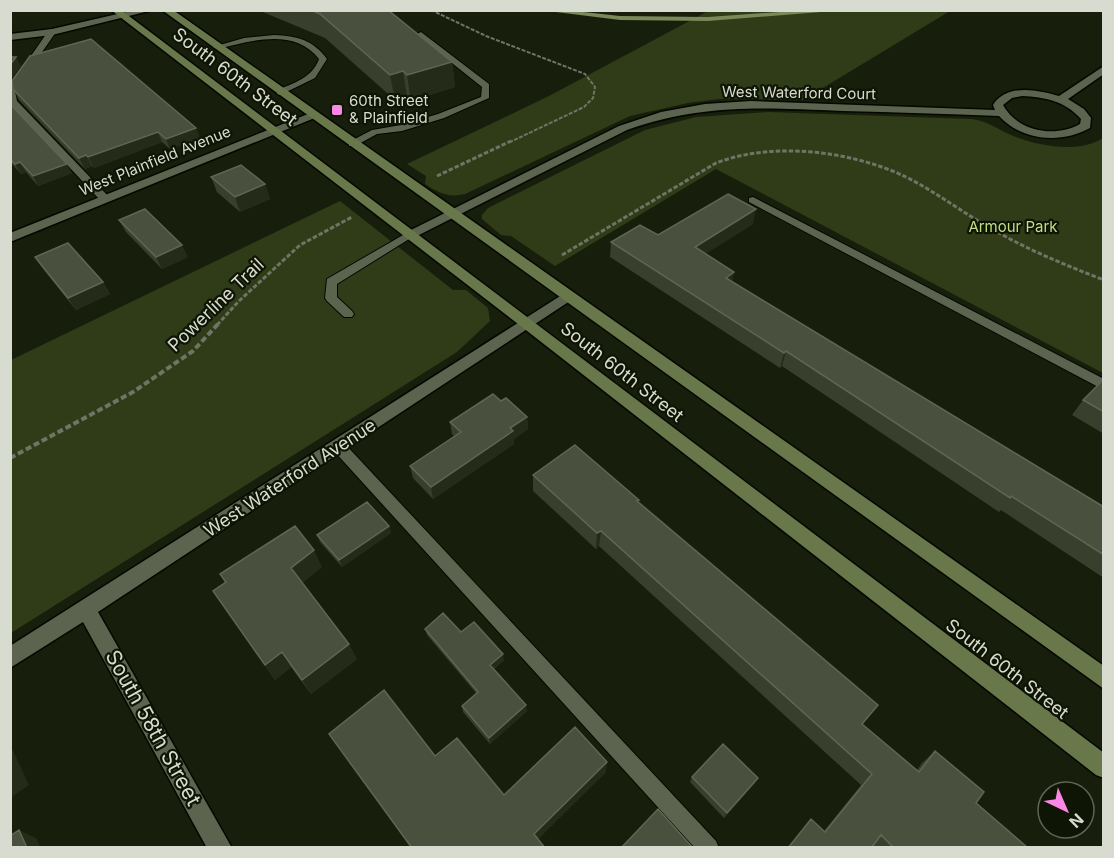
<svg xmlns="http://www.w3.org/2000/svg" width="1114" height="858" viewBox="0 0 1114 858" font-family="Inter,sans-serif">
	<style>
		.green { fill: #303b18 }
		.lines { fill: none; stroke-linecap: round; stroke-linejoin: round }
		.stream { fill: #7a885a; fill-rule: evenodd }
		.service-casing { stroke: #040800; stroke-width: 2 }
		.minor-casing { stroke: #040800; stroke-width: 3 }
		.secondary-casing { stroke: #040800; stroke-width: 3 }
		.path-far2 { stroke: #6f7464; stroke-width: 2; stroke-dasharray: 4 1.5; stroke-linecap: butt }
		.path-far1 { stroke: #6f7464; stroke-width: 3; stroke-dasharray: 4.5 2; stroke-linecap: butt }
		.path { stroke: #6f7464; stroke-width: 4; stroke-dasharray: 6 3; stroke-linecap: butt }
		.service { fill: #5c644f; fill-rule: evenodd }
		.minor { fill: #5c644f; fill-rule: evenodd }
		.secondary { fill: #69784b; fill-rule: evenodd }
		.wall { fill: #383f2c }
		.shaded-wall { fill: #242b18 }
		.building { fill: #49503e; stroke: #606655; stroke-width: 1.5 }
		.poi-dot { fill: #fa87e6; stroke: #0f1504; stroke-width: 2 }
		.labels { text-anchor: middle; stroke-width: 4.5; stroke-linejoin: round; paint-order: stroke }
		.far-street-label { font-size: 15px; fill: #d8dcd0; stroke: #0f1504 }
		.far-poi-label { font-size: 15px; fill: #d8dcd0; stroke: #0f1504; text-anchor: start }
		.far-park-label { font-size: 15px; fill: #c1de86; stroke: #0f1504 }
		.street-label { font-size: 18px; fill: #d8dcd0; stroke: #0f1504 }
		.near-street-label { font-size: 21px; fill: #d8dcd0; stroke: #0f1504 }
	</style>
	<rect width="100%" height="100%" fill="#181e0c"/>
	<path class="green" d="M710,10L950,11L803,100L719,99L688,103L630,116L465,194C448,198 439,193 425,184L426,176L407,164L549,96Z
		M768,112L972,119C987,121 997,129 1011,135C1037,146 1078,154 1103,138V373L716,169L555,266L511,236L501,235L482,219V215L488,208L645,130L696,117Z
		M340,201L453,290H466L488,308L490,321L457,352L11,633V360Z"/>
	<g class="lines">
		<path class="stream" d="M540,10H565L620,16L708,17L809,10H846L708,21L620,20Z"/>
		<defs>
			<path id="service" d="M49,30L56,32L15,91L17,101L109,197V201H101L10,104V86Z
				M421,32L489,84V98L444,118L402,131L377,134L355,146H349V142L372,130L401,125L438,114L481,97L482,87L418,36L417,34Z
				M274,35C298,36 313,40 327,59L315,78L280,95L277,94V90C294,83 312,78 319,59C294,27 251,41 217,49L213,47L244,38Z
				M753,197L1104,379V390L749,202V198Z
				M410,231L414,232V236L337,284V297L352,311L354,314L352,317H344L327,301L325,298L327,279Z
				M339,442L344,443L716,841L719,848H695L334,451L332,447L334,443Z"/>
			<path id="minor" d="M135,10H153L52,35L10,40V34L52,29Z
				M1104,66V74L1068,99L1084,109L1091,118L1090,128C1061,144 1022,141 999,116C947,114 895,112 843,111C763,108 705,103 627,130L415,237L410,238L403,234L619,126L661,112L705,104L751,101L995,110L993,105C1007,83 1038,90 1059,96ZM1022,96C1045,97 1065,101 1081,119L1080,124C1055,138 1018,132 1003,105L1012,98Z
				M313,112L318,115L317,117L10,242V233Z
				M568,291L575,296L573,299L98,612L232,848H207L83,622L10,668V646Z"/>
			<path id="secondary" d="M111,10H121L1104,753V778L1096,775L522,327Z
				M162,10H173L1104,666V689Z"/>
		</defs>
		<use href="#service" class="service-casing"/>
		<use href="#minor" class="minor-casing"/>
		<use href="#secondary" class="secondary-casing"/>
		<path class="path-far2" d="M431,10L486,36L585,74L595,87L593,98L584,107L508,143"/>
		<path class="path-far1" d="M437,176L511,141
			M562,255L716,163C773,141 852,151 906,177C936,192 963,213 992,229C1028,250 1065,265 1104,280
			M217,325L239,301L300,245L352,217"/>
		<path class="path" d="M10,458L133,392L193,351L218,324"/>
		<use href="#service" class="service"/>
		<use href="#minor" class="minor"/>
		<use href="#secondary" class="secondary"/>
	</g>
	<path class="wall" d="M258,10H388L452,62L455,87L411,101L407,97L395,100L325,38Z
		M13,89L200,138L170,149L162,142L94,168L92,166L85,169L19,100Z
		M10,104L72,173L38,186L26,172L21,174L10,162Z
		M211,177L265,184L270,199L240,212L217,192Z
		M119,220L188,257L162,269L126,232Z
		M753,224L705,254L734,272L732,281L1104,507V578L1001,510L999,512L782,366L780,368L610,257L611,242Z
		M35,257L103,282L110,294L76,310L43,269Z
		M1104,381V434L1072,415L1083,400Z
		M501,401L527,417L528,429L514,439V444L433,499L413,478L410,466L454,436L452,434L450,422Z
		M533,475L639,500L638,503L862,724L917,770L922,763L935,751L976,803L1028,848H787L811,819L824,831L861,785L599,546L596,549L533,491Z
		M389,526L391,533L342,567L320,542L317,535Z
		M322,567L302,583L357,659L311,694L291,667L275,680L213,591L225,583L220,574Z
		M425,629L461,632L504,660L494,669L527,711L490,744L463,712L462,706L476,693L427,635Z
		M329,734L435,756L504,795L606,772L538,839L545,848H411Z
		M692,777L755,783L724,818L690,782Z"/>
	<path class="shaded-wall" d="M16,57L21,66L10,81V65Z
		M452,62L455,87L411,101L407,75Z
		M403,71L407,97L395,100L390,75Z
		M196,128L200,138L170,149L166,139Z
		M158,132L162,142L94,168L88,157Z
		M86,155L92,166L85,169L79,158Z
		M20,162L26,172L21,174L15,164Z
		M67,164L72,173L38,186L33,176Z
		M265,184L270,199L240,212L235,197Z
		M756,209L753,224L692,262L695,247Z
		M182,245L188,257L162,269L156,257Z
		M734,272L731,287L726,278Z
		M103,282L110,294L76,310L68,298Z
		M786,351L782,366L780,368L784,353Z
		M527,417L528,429L514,439V444L433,499L431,487Z
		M389,526L391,533L342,567L339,560Z
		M601,531L599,546L596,549L597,533Z
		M314,550L322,567L300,585L291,568Z
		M349,644L357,659L311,694L302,680Z
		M282,652L291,667L275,680L265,665Z
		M503,654L504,660L491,671L490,665Z
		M526,705L527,711L490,744L489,738Z
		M10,744L29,785L10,798Z
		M607,762L606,772L535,842L534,834Z
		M758,778L755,783L724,818L727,813Z
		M19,830L36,838L41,848H27Z"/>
	<path class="building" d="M311,10H388L452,62L407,75L403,71L390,75L320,14Z
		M91,39L196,128L166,139L158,132L88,157L86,155L79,158L13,89L12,81L30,56Z
		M10,57H16L10,65Z
		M10,104L67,164L33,176L20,162L15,164L10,159Z
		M241,165L265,184L235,197L211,177Z
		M728,194L756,209L695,247L734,272L726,278L1104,507V555L1011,496L1010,498L786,351L784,353L611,242L640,225L658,235Z
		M145,209L182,245L156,257L119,220Z
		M68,243L103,282L68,298L35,257Z
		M1103,380L1104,381V412L1083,400Z
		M493,394L501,401L506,398L527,417L510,428L513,431L431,487L410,466L461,432L450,422Z
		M575,445L639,500L637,501L878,705L862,724L919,772L935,751L984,792L976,803L1028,848H894L881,835L871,848H788L811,819L825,832L872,774L601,531L597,533L533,475Z
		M367,502L389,526L339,560L317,535Z
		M295,526L314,550L291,568L349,644L302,680L282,652L265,665L213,591L226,582L220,574Z
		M443,613L461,632L474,622L503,654L490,665L526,705L489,738L462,706L478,692L425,629Z
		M384,690L435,756L457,738L504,795L575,727L607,762L534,834L545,848H412L329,734Z
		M723,744L758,778L727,813L692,777Z
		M658,809L693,848H621Z
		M19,830L27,848H10V836Z"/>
	<rect class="poi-dot" x="331" y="104" width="12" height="12" rx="3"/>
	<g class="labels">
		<g class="far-street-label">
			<text transform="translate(799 93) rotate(1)" y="5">West Waterford Court</text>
			<text transform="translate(155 161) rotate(-22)" y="5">West Plainfield Avenue</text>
		</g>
		<g class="far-poi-label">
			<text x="349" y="106">60th Street<tspan x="349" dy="17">&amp; Plainfield</tspan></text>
		</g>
		<g class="far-park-label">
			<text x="1013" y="232">Armour Park</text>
		</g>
		<g class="street-label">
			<text transform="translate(235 77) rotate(37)" y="6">South 60th Street</text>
			<text transform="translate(216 305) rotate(-44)" y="6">Powerline Trail</text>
			<text transform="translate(622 372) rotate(38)" y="6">South 60th Street</text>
			<text transform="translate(290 478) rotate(-33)" y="6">West Waterford Avenue</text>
			<text transform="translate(1007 669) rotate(38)" y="6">South 60th Street</text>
		</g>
		<g class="near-street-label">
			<text transform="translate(153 728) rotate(61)" y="7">South 58th Street</text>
		</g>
	</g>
	<rect width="1114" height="858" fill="none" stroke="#d8dcd0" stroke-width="24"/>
	<g transform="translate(1066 810) rotate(136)"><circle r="28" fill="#0f1504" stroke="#5f6556" stroke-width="1.5"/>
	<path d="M0-4.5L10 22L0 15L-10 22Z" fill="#fa87e6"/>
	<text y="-9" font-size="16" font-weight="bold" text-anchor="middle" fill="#d8dcd0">N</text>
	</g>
</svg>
